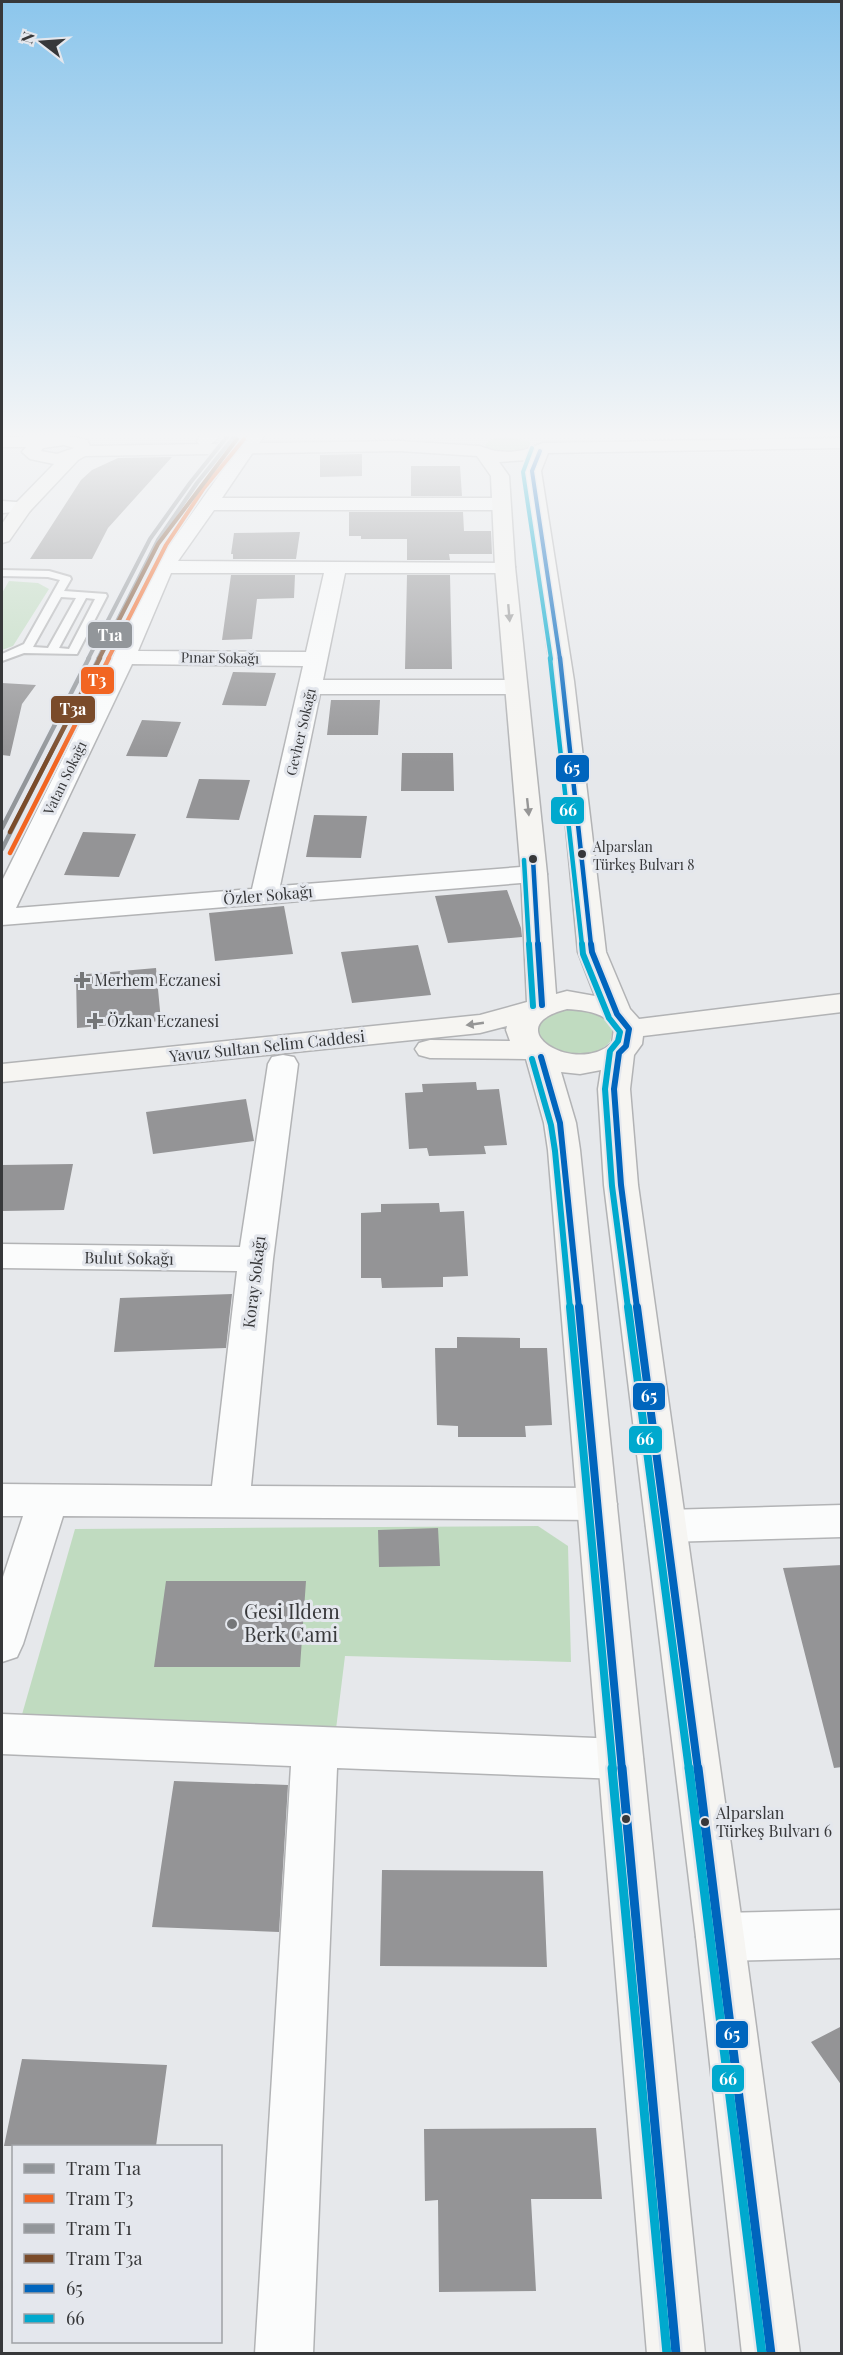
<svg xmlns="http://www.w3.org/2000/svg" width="843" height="2355" viewBox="0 0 843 2355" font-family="'Playfair Display',serif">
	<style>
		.green { fill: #c0dbc0 }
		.building { fill: #949496 }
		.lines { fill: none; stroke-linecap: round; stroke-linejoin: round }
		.lane-casing { stroke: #b2b3b5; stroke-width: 4 }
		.street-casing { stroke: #b2b3b5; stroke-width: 3 }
		.secondary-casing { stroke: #b2b3b5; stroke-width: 3 }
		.lane { fill: #fbfcfc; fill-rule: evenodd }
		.street { fill: #fbfcfc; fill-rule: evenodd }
		.secondary { fill: #f6f5f2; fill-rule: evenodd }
		.bus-1-far4-casing { stroke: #e4e7ed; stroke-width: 7 }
		.bus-1-far3-casing { stroke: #e4e7ed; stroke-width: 8 }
		.bus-1-far2-casing { stroke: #e4e7ed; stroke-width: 10 }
		.bus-1-far1-casing { stroke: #e4e7ed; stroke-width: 12 }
		.bus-1-casing { stroke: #e4e7ed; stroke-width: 14 }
		.bus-2-far4-casing { stroke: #e4e7ed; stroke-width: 7 }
		.bus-2-far3-casing { stroke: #e4e7ed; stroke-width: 8 }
		.bus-2-far2-casing { stroke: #e4e7ed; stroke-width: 10 }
		.bus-2-far1-casing { stroke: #e4e7ed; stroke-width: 12 }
		.bus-2-casing { stroke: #e4e7ed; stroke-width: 14 }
		.bus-1-far4 { stroke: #0065bd; stroke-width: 4 }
		.bus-1-far3 { stroke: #0065bd; stroke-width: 4.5 }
		.bus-1-far2 { stroke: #0065bd; stroke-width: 6 }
		.bus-1-far1 { stroke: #0065bd; stroke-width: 8 }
		.bus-1 { stroke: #0065bd; stroke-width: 9 }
		.bus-2-far4 { stroke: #00a9ce; stroke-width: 4 }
		.bus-2-far3 { stroke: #00a9ce; stroke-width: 4.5 }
		.bus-2-far2 { stroke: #00a9ce; stroke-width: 6 }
		.bus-2-far1 { stroke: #00a9ce; stroke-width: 8 }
		.bus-2 { stroke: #00a9ce; stroke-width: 9 }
		.tram-1-far1-casing { stroke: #e4e7ed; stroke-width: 7 }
		.tram-1-casing { stroke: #e4e7ed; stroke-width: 8 }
		.tram-2-far1-casing { stroke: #e4e7ed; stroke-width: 7 }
		.tram-2-casing { stroke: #e4e7ed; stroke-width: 8 }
		.tram-3-far1-casing { stroke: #e4e7ed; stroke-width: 7 }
		.tram-3-casing { stroke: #e4e7ed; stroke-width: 8 }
		.tram-4-far1-casing { stroke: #e4e7ed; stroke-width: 7 }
		.tram-4-casing { stroke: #e4e7ed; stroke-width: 8 }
		.tram-1-far1 { stroke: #92969a; stroke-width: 4 }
		.tram-1 { stroke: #92969a; stroke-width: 4.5 }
		.tram-2-far1 { stroke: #f26522; stroke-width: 4 }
		.tram-2 { stroke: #f26522; stroke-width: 4.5 }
		.tram-3-far1 { stroke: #92969a; stroke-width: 4 }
		.tram-3 { stroke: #92969a; stroke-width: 4.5 }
		.tram-4-far1 { stroke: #7a4b2a; stroke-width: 4 }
		.tram-4 { stroke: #7a4b2a; stroke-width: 4.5 }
		.oneway { fill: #969696 }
		.bus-dot { fill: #37383a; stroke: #e4e7ed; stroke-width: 2 }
		.poi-dot { fill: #747678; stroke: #e4e7ed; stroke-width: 2 }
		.labels { text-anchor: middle; stroke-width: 6; stroke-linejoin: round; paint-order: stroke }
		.far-street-label { font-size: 14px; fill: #37383a; stroke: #e4e7ed }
		.bus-label { font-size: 14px; fill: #37383a; stroke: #e4e7ed; text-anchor: start }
		.street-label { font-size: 16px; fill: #37383a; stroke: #e4e7ed }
		.poi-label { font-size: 16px; fill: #37383a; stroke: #e4e7ed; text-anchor: start }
		.near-bus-label { font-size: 16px; fill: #37383a; stroke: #e4e7ed; text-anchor: start }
		.near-poi-label { font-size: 20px; fill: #37383a; stroke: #e4e7ed; text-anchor: start }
		.line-badge { stroke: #e4e7ed; stroke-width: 2 }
		.badge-label { font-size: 16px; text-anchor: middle; font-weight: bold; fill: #fff }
	</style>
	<rect width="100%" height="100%" fill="#e6e8eb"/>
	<path class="green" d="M507,437L529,441L532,447C520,455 495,456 485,445L491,439Z
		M9,581L38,583L49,589L13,646L2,650V593Z
		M570,1009C587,1010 604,1013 613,1030L610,1042C597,1056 567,1061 550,1048C545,1044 541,1038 537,1033C541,1016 553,1011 570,1009Z
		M538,1526L568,1546L571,1662L345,1656L336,1729L21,1718L75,1529Z"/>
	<path class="building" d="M362,454V476L320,477V455Z
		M172,457L108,528L92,559H30L81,480L92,470L118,458Z
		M411,466H460L462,496H411Z
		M349,512H463L464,531H491L492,554H449L450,560H407V539H361V536H349Z
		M300,532L296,559H233V554H231L234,533Z
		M231,575H295L294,598L257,599L252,639L222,640Z
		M407,575H450L452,669H405Z
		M233,672L276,673L266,706L222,705Z
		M2,683L36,685L22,704L10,756L2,755Z
		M331,700H380L378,735H327Z
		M142,720L181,722L167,757L126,756Z
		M402,753H453L454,791H401Z
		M199,779L250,780L239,820L186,818Z
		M314,815L367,816L361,858L306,857Z
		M83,832L136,834L119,877L64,875Z
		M507,890L521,928L522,937L448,943L435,896Z
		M284,906L293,954L215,961L209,913Z
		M418,945L431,995L352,1003L341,952Z
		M156,968L161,1021L77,1028L76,975Z
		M476,1082L477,1090L499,1089L507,1145L484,1146L486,1154L429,1156L427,1148L409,1149L405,1093L423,1092L422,1084Z
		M246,1099L254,1141L153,1154L146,1112Z
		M73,1164L64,1210L2,1211V1165Z
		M439,1203L440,1212L464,1211L468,1276L443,1277V1287L382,1288L381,1278H361V1213L381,1212V1204Z
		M232,1294L226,1348L114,1352L120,1298Z
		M457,1337L520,1338V1348H547L552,1425L525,1426L526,1437H458V1426L437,1425L435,1348H457Z
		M438,1528L440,1566L379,1567L378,1530Z
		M842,1565V1767L834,1768L783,1568Z
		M166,1581H306L300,1667H154Z
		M174,1781L288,1785L279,1932L152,1927Z
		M382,1870L543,1871L547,1967L380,1966Z
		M842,2026V2086L811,2042Z
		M22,2059L167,2065L156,2146H4Z
		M596,2128L602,2199H531L536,2291L439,2292L438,2200L425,2201L424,2129Z"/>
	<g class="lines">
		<defs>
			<path id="lane" d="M2,570L49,571L70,577L71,579L64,591L106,594L107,596L77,654L24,653L2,661V654L24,644L60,580L48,577L2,576ZM61,597L76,598L48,648L33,647ZM86,598L95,599L69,649L59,648Z"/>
			<path id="street" d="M203,433H221C215,442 211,447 200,445L197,441Z
				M249,433H266L222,498H501L508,500L510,504L508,508L501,510H214L178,561L512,563L515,567L512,571L505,573H345L323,680H516L524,682L527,687L524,692L516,694H320L280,886L534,866L543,868L547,874L543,880L534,882L2,925V881L113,657L154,567ZM171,573H324L306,652L138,651ZM132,664L303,666L252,889L16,908Z
				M2,501L30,503L32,507L30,511L2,513Z
				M283,1055L294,1057L298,1064L273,1259L251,1486L597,1488L611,1493L617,1504L611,1515L597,1520L63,1516L23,1644L17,1657L2,1662V1580L23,1516H2V1484L212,1486L237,1271L2,1268V1244L240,1247L268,1064L272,1057Z
				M842,1505V1537L666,1542L652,1537L646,1526L652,1515L666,1510Z
				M2,1714L620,1739L636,1745L643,1759L636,1773L620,1779L337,1768L313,2354H255L291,1766L2,1754Z
				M842,1910V1958L720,1961L703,1954L696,1937L703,1920L720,1913Z"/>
			<path id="secondary" d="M64,435L87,440L90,446L399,441L479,446L495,451L510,452L524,450L543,443L842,438V448L548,453L541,471L574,681L606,952L630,1009L639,1019L842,994V1012L643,1036L642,1044L634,1055L630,1089L638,1185L744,1937L800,2354H742L696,1937L604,1185L598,1089L601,1070L580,1074L561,1072L576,1123L580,1150L705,2354H647L548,1150L544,1123L526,1059L430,1058L419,1055L415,1049L419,1043L430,1040L510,1041L506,1030L507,1026L480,1033L2,1082V1064L480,1015L527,1002L521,874L495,567L491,476L477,456L399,451L85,456L78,460L30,511L9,541L2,543V524L16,503L54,464L30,459L22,452L26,447H2V437ZM64,445L74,448L57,454L41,451L43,448ZM527,460L523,471L552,681L578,952L595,996L567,991L556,994L547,874L515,567L509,476L499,462ZM567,1009C583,1010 607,1012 614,1029L612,1043C575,1077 495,1027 567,1009Z"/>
		</defs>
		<use href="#lane" class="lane-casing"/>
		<use href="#street" class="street-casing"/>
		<use href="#secondary" class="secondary-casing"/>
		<use href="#lane" class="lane"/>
		<use href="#street" class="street"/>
		<use href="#secondary" class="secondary"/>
		<defs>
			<path id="bus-1-far4" d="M540,451L532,471L560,659"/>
			<path id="bus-1-far3" d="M560,658L591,945
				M533,859L538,945"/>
			<path id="bus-1-far2" d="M538,944L542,1005
				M591,944L592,952L617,1014L629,1029L626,1046L619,1053L614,1089L621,1185L637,1308
				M541,1057L560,1123L579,1308"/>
			<path id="bus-1-far1" d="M579,1307L622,1770
				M637,1307L698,1770"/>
			<path id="bus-1" d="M622,1768L676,2354
				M698,1768L771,2354"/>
			<path id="bus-2-far4" d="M532,448L523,472L551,659"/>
			<path id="bus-2-far3" d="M550,658L582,945
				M524,860L529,945"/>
			<path id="bus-2-far2" d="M529,944L533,1006
				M582,944L583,954L609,1018L620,1032L618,1041L610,1051L605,1089L612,1186L628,1308
				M532,1059L551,1125L555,1151L570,1308"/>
			<path id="bus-2-far1" d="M570,1307L613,1770
				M628,1307L689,1770"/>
			<path id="bus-2" d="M612,1768L667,2354
				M689,1768L762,2354"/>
		</defs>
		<use href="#bus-1-far4" class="bus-1-far4-casing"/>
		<use href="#bus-1-far3" class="bus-1-far3-casing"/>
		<use href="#bus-1-far2" class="bus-1-far2-casing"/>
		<use href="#bus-1-far1" class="bus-1-far1-casing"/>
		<use href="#bus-1" class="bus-1-casing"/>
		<use href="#bus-2-far4" class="bus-2-far4-casing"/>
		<use href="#bus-2-far3" class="bus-2-far3-casing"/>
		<use href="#bus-2-far2" class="bus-2-far2-casing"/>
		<use href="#bus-2-far1" class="bus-2-far1-casing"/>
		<use href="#bus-2" class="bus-2-casing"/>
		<use href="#bus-1-far4" class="bus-1-far4"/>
		<use href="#bus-1-far3" class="bus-1-far3"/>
		<use href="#bus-1-far2" class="bus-1-far2"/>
		<use href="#bus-1-far1" class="bus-1-far1"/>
		<use href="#bus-1" class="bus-1"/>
		<use href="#bus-2-far4" class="bus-2-far4"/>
		<use href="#bus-2-far3" class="bus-2-far3"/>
		<use href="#bus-2-far2" class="bus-2-far2"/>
		<use href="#bus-2-far1" class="bus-2-far1"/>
		<use href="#bus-2" class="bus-2"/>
		<defs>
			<path id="tram-1-far1" d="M98,659L158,540L197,483L237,433"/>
			<path id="tram-1" d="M2,849L99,658"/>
			<path id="tram-2-far1" d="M108,659L166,545L204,488L244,439"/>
			<path id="tram-2" d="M10,853L109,658"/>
			<path id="tram-3-far1" d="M88,659L150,539L190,483L230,433"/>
			<path id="tram-3" d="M2,828L89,658"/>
			<path id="tram-4-far1" d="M99,659L158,544L237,439"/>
			<path id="tram-4" d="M10,832L100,658"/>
		</defs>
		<use href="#tram-1-far1" class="tram-1-far1-casing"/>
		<use href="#tram-1" class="tram-1-casing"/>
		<use href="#tram-2-far1" class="tram-2-far1-casing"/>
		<use href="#tram-2" class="tram-2-casing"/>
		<use href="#tram-3-far1" class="tram-3-far1-casing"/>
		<use href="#tram-3" class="tram-3-casing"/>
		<use href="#tram-4-far1" class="tram-4-far1-casing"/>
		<use href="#tram-4" class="tram-4-casing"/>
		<use href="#tram-1-far1" class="tram-1-far1"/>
		<use href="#tram-1" class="tram-1"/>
		<use href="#tram-2-far1" class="tram-2-far1"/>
		<use href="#tram-2" class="tram-2"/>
		<use href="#tram-3-far1" class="tram-3-far1"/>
		<use href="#tram-3" class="tram-3"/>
		<use href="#tram-4-far1" class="tram-4-far1"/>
		<use href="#tram-4" class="tram-4"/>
	</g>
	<defs><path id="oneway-solid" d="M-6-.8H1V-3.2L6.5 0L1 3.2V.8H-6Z" transform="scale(1.5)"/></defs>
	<g class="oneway">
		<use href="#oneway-solid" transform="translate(509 613) rotate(85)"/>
		<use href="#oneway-solid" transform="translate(528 807) rotate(84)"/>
		<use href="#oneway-solid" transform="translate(475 1024) rotate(172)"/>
	</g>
	<linearGradient id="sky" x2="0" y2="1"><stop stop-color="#8cc6ec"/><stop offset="0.57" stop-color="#f4f5f6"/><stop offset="1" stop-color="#f4f5f6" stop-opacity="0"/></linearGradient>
	<rect width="843" height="763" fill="url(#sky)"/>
	<g class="bus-dot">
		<circle cx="582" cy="854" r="5"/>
		<circle cx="533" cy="859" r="5"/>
		<circle cx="626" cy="1819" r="5"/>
		<circle cx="705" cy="1822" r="5"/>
	</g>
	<g class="poi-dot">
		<path d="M79 971h6v6h6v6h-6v6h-6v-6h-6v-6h6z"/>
		<path d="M92 1012h6v6h6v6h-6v6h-6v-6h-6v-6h6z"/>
		<circle cx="232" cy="1624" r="6"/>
	</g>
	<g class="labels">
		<g class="far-street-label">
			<text transform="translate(220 658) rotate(1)" y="5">Pınar Sokağı</text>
			<text transform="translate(301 732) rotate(-77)" y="5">Gevher Sokağı</text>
			<text transform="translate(65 778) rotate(-64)" y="5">Vatan Sokağı</text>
		</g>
		<g class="bus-label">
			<text x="593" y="852">Alparslan<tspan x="593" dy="18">Türkeş Bulvarı 8</tspan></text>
		</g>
		<g class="street-label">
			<text transform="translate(268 895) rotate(-5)" y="6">Özler Sokağı</text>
			<text transform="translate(267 1046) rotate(-6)" y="6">Yavuz Sultan Selim Caddesi</text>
			<text transform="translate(129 1258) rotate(1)" y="6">Bulut Sokağı</text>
			<text transform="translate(254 1282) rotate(-83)" y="6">Koray Sokağı</text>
		</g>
		<g class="poi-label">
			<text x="94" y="986">Merhem Eczanesi</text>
			<text x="107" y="1027">Özkan Eczanesi</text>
		</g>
		<g class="near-bus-label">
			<text x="716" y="1819">Alparslan<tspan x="716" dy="18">Türkeş Bulvarı 6</tspan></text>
		</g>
		<g class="near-poi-label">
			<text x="244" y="1619">Gesi Ildem<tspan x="244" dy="23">Berk Cami</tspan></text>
		</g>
	</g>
	<g class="line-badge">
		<rect x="87" y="621" width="46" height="28" rx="6" fill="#92969a"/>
		<rect x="80" y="666" width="35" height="29" rx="6" fill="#f26522"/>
		<rect x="50" y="695" width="46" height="29" rx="6" fill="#7a4b2a"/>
		<rect x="555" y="754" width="35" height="29" rx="6" fill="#0065bd"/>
		<rect x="550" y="796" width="35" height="29" rx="6" fill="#00a9ce"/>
		<rect x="632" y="1382" width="34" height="29" rx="6" fill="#0065bd"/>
		<rect x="628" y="1425" width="35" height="29" rx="6" fill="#00a9ce"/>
		<rect x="715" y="2020" width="34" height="29" rx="6" fill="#0065bd"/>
		<rect x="711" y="2064" width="34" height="29" rx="6" fill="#00a9ce"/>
	</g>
	<g class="badge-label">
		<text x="110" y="641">T1a</text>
		<text x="97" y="686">T3</text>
		<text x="73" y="715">T3a</text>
		<text x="572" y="774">65</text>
		<text x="568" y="816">66</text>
		<text x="649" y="1402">65</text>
		<text x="645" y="1445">66</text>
		<text x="732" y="2040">65</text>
		<text x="728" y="2085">66</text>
	</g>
	<rect width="843" height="2355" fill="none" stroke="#37383a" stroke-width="6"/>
	<rect x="12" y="2145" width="210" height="198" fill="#e4e7ed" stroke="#9fa1a5" stroke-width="1.5"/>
	<rect x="24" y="2164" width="30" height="9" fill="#92969a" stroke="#9fa1a5" stroke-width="1.5"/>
	<text x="66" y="2175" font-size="18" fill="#37383a">Tram T1a</text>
	<rect x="24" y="2194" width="30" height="9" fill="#f26522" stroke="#9fa1a5" stroke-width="1.5"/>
	<text x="66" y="2205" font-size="18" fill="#37383a">Tram T3</text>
	<rect x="24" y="2224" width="30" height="9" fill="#92969a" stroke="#9fa1a5" stroke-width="1.5"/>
	<text x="66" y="2235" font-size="18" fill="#37383a">Tram T1</text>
	<rect x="24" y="2254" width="30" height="9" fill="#7a4b2a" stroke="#9fa1a5" stroke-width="1.5"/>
	<text x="66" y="2265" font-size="18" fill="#37383a">Tram T3a</text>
	<rect x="24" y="2284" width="30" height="9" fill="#0065bd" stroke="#9fa1a5" stroke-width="1.5"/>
	<text x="66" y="2295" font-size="18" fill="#37383a">65</text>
	<rect x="24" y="2314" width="30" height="9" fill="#00a9ce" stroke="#9fa1a5" stroke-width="1.5"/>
	<text x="66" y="2325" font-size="18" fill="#37383a">66</text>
	<g transform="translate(42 42) rotate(287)" stroke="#e4e7ed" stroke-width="4.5" paint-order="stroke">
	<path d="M0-4.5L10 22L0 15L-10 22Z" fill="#37383a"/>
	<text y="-9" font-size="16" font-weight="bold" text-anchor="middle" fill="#37383a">N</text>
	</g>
</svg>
